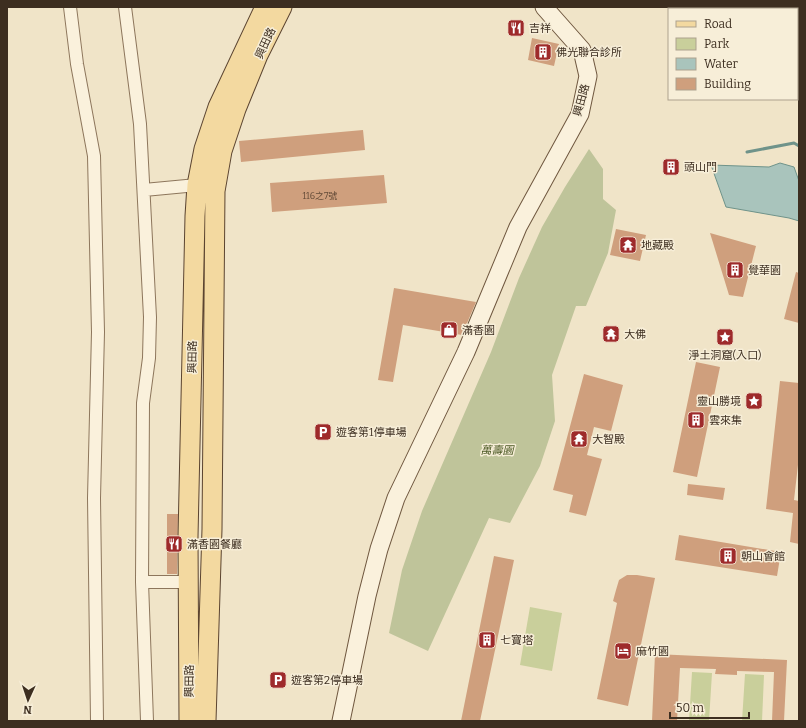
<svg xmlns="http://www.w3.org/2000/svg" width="806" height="728" viewBox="0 0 806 728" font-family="Bitter,'Noto Sans TC',serif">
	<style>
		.green { fill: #c9cf9b }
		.cemetery { fill: #bfc49a }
		.water { fill: #a9c4bc; stroke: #6f938a }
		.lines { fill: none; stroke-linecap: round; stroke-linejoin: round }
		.stream { stroke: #6f938a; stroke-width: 3 }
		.building { fill: #cf9f7d }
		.street-casing { stroke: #8d765c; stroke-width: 14 }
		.secondary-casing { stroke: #6f573f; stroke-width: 19 }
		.primary-casing { stroke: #5b4430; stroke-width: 21 }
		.street { stroke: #faf1dc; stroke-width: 12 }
		.secondary { stroke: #faf1dc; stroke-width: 17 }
		.primary { stroke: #f3d9a0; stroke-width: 19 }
		.labels { text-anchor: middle; stroke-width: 3; stroke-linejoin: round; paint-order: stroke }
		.number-label { font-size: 9px; fill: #624a37 }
		.poi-label { font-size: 11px; fill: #3d2e20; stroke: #f7eed8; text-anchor: start }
		.street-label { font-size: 11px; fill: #3d2e20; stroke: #f7eed8 }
		.park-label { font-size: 11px; font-style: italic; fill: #4d5a26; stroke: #f7eed8 }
	</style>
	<rect width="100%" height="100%" fill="#f0e4c8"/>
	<path class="green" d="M530,607L562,613L552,671L520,665Z
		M692,672L712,673L709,721H689Z
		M745,674L764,675L762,721H742Z"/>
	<path class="cemetery" d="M589,149L603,169V199L616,210L608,253L586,306H576L552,375L555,421L540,466L510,523L489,518L428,651L389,633L402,570L422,511L491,352L519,278L542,227L565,187Z"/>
	<path class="water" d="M780,163L794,167L799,181V221L789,218L726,207L711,165L769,167Z"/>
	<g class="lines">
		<path class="stream" d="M747,152L794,143L799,146"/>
	</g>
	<path class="building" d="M532,38L559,44L554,66L528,60Z
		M363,130L365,150L241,162L239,141Z
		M384,175L387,203L272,212L270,183Z
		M616,229L646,235L640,261L610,255Z
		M710,233L756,246L743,297L729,295Z
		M796,272L799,273V323L784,319Z
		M394,288L476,302L462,335L403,325L393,382L378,380Z
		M696,362L720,367L697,477L673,472Z
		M584,374L623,385L611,431L594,427L587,455L602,459L586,516L569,512L573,495L553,490Z
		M780,381L799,383V456L794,500L799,501V544L790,542L793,513L766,509Z
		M688,484L725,488L723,500L687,495Z
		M167,514H178L177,574H167Z
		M679,535L781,552L777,576L675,560Z
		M494,556L514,560L480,721H461Z
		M627,575H637L655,578L628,706L597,699L617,603L613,601L616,590L619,580Z
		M655,654L787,660L784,721H772L774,672L737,671V675L715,674L716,669L680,668L677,721H652Z"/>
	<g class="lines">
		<defs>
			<path id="street" d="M70,7L77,64L94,156L98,332L94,498L97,721
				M125,7L140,124L150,317L149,358L143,403L142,582L147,721
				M144,190L197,185
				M142,582H188"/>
			<path id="secondary" d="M341,721L367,596L379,549L396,498L466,352L518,227L580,114L588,76L582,50L544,7"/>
			<path id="primary" d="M189,721L188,537L195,216L197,185L204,149L218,107L265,7
				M206,721L212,529L215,191L222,151L236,109L258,55L282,7"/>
		</defs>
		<use href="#street" class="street-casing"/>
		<use href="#secondary" class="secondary-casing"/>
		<use href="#primary" class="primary-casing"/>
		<use href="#street" class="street"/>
		<use href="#secondary" class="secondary"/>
		<use href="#primary" class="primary"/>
	</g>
	<defs>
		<symbol id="restaurant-square" viewBox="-11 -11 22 22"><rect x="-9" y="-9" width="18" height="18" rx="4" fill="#9e2a2b" stroke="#f7eed8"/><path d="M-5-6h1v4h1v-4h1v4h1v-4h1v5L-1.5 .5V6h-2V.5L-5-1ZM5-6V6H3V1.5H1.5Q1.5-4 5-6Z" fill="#fff"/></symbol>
		<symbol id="building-square" viewBox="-11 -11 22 22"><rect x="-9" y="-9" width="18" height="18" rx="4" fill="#9e2a2b" stroke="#f7eed8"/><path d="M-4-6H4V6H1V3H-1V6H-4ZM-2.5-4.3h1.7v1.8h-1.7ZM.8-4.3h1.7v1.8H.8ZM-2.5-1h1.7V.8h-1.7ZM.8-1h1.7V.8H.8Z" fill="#fff"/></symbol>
		<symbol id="temple-square" viewBox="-11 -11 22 22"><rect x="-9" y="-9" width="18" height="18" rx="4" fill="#9e2a2b" stroke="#f7eed8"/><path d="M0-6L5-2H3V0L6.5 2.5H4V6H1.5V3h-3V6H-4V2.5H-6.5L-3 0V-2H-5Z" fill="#fff"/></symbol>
		<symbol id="shop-square" viewBox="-11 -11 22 22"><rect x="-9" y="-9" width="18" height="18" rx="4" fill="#9e2a2b" stroke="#f7eed8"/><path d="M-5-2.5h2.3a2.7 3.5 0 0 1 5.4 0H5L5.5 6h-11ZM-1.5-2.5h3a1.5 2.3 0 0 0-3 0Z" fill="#fff"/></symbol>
		<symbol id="sight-square" viewBox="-11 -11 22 22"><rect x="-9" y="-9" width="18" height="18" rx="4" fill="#9e2a2b" stroke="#f7eed8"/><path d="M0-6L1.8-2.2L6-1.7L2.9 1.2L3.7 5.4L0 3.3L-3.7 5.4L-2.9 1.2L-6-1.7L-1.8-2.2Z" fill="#fff"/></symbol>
		<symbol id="parking-square" viewBox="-11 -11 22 22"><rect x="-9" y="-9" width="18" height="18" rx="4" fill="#9e2a2b" stroke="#f7eed8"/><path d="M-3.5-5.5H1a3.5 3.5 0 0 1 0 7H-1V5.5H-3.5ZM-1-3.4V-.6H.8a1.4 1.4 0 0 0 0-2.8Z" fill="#fff"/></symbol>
		<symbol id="hotel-square" viewBox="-11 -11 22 22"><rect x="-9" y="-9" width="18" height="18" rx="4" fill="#9e2a2b" stroke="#f7eed8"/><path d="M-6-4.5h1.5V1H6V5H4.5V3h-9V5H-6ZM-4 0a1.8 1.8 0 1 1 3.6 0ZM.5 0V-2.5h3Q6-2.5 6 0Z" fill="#fff"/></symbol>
	</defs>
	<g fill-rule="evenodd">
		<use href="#restaurant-square" x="506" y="18" width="20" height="20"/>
		<use href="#building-square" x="533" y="42" width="20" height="20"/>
		<use href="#building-square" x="661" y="157" width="20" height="20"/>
		<use href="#temple-square" x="618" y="235" width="20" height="20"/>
		<use href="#building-square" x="725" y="260" width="20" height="20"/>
		<use href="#shop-square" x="439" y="320" width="20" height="20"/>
		<use href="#temple-square" x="601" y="324" width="20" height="20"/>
		<use href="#sight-square" x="715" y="327" width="20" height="20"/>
		<use href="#sight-square" x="744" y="391" width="20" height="20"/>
		<use href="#building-square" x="686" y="410" width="20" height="20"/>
		<use href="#parking-square" x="313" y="422" width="20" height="20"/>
		<use href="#temple-square" x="569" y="429" width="20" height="20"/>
		<use href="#restaurant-square" x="164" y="534" width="20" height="20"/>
		<use href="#building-square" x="718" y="546" width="20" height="20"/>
		<use href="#building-square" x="477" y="630" width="20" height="20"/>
		<use href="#hotel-square" x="613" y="641" width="20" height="20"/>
		<use href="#parking-square" x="268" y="670" width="20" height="20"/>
	</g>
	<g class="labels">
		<g class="number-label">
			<text x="320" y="199">116之7號</text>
		</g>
		<g class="poi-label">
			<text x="529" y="32">吉祥</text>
			<text x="556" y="56">佛光聯合診所</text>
			<text x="684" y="171">頭山門</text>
			<text x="641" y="249">地藏殿</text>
			<text x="748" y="274">覺華園</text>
			<text x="462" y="334">滿香園</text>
			<text x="624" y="338">大佛</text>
			<text x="725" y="359" text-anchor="middle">淨土洞窟(入口)</text>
			<text x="741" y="405" text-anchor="end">靈山勝境</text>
			<text x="709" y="424">雲來集</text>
			<text x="336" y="436">遊客第1停車場</text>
			<text x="592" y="443">大智殿</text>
			<text x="187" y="548">滿香園餐廳</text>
			<text x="741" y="560">朝山會館</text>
			<text x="500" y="644">七寶塔</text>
			<text x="636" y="655">麻竹園</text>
			<text x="291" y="684">遊客第2停車場</text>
		</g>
		<g class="street-label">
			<text transform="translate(265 43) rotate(-65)" y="4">興田路</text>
			<text transform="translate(581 100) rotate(-75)" y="4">興田路</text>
			<text transform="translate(192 357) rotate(-89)" y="4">興田路</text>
			<text transform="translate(189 681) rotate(-90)" y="4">興田路</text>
		</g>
		<g class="park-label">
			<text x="497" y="454">萬壽園</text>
		</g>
	</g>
	<rect width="806" height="728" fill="none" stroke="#3d2e20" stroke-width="16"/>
	<rect x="668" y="8" width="130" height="92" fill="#f7eed8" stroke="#ada18e"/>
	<rect x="676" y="21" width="20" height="6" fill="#f3d9a0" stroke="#ada18e"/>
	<text x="704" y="28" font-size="12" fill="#3d2e20">Road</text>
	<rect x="676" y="38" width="20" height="12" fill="#c9cf9b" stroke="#ada18e"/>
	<text x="704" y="48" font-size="12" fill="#3d2e20">Park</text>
	<rect x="676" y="58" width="20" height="12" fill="#a9c4bc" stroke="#ada18e"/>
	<text x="704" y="68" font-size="12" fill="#3d2e20">Water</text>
	<rect x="676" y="78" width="20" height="12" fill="#cf9f7d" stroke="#ada18e"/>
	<text x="704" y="88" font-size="12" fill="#3d2e20">Building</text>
	<g transform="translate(28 700) rotate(183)" stroke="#f7eed8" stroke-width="3" paint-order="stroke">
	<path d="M0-3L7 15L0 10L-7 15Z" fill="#3d2e20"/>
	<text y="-6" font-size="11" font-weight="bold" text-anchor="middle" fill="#3d2e20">N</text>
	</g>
	<path d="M670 712v6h79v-6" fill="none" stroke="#3d2e20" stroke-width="2"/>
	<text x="676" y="712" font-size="12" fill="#3d2e20" stroke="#f7eed8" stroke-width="3" paint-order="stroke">50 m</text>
</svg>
